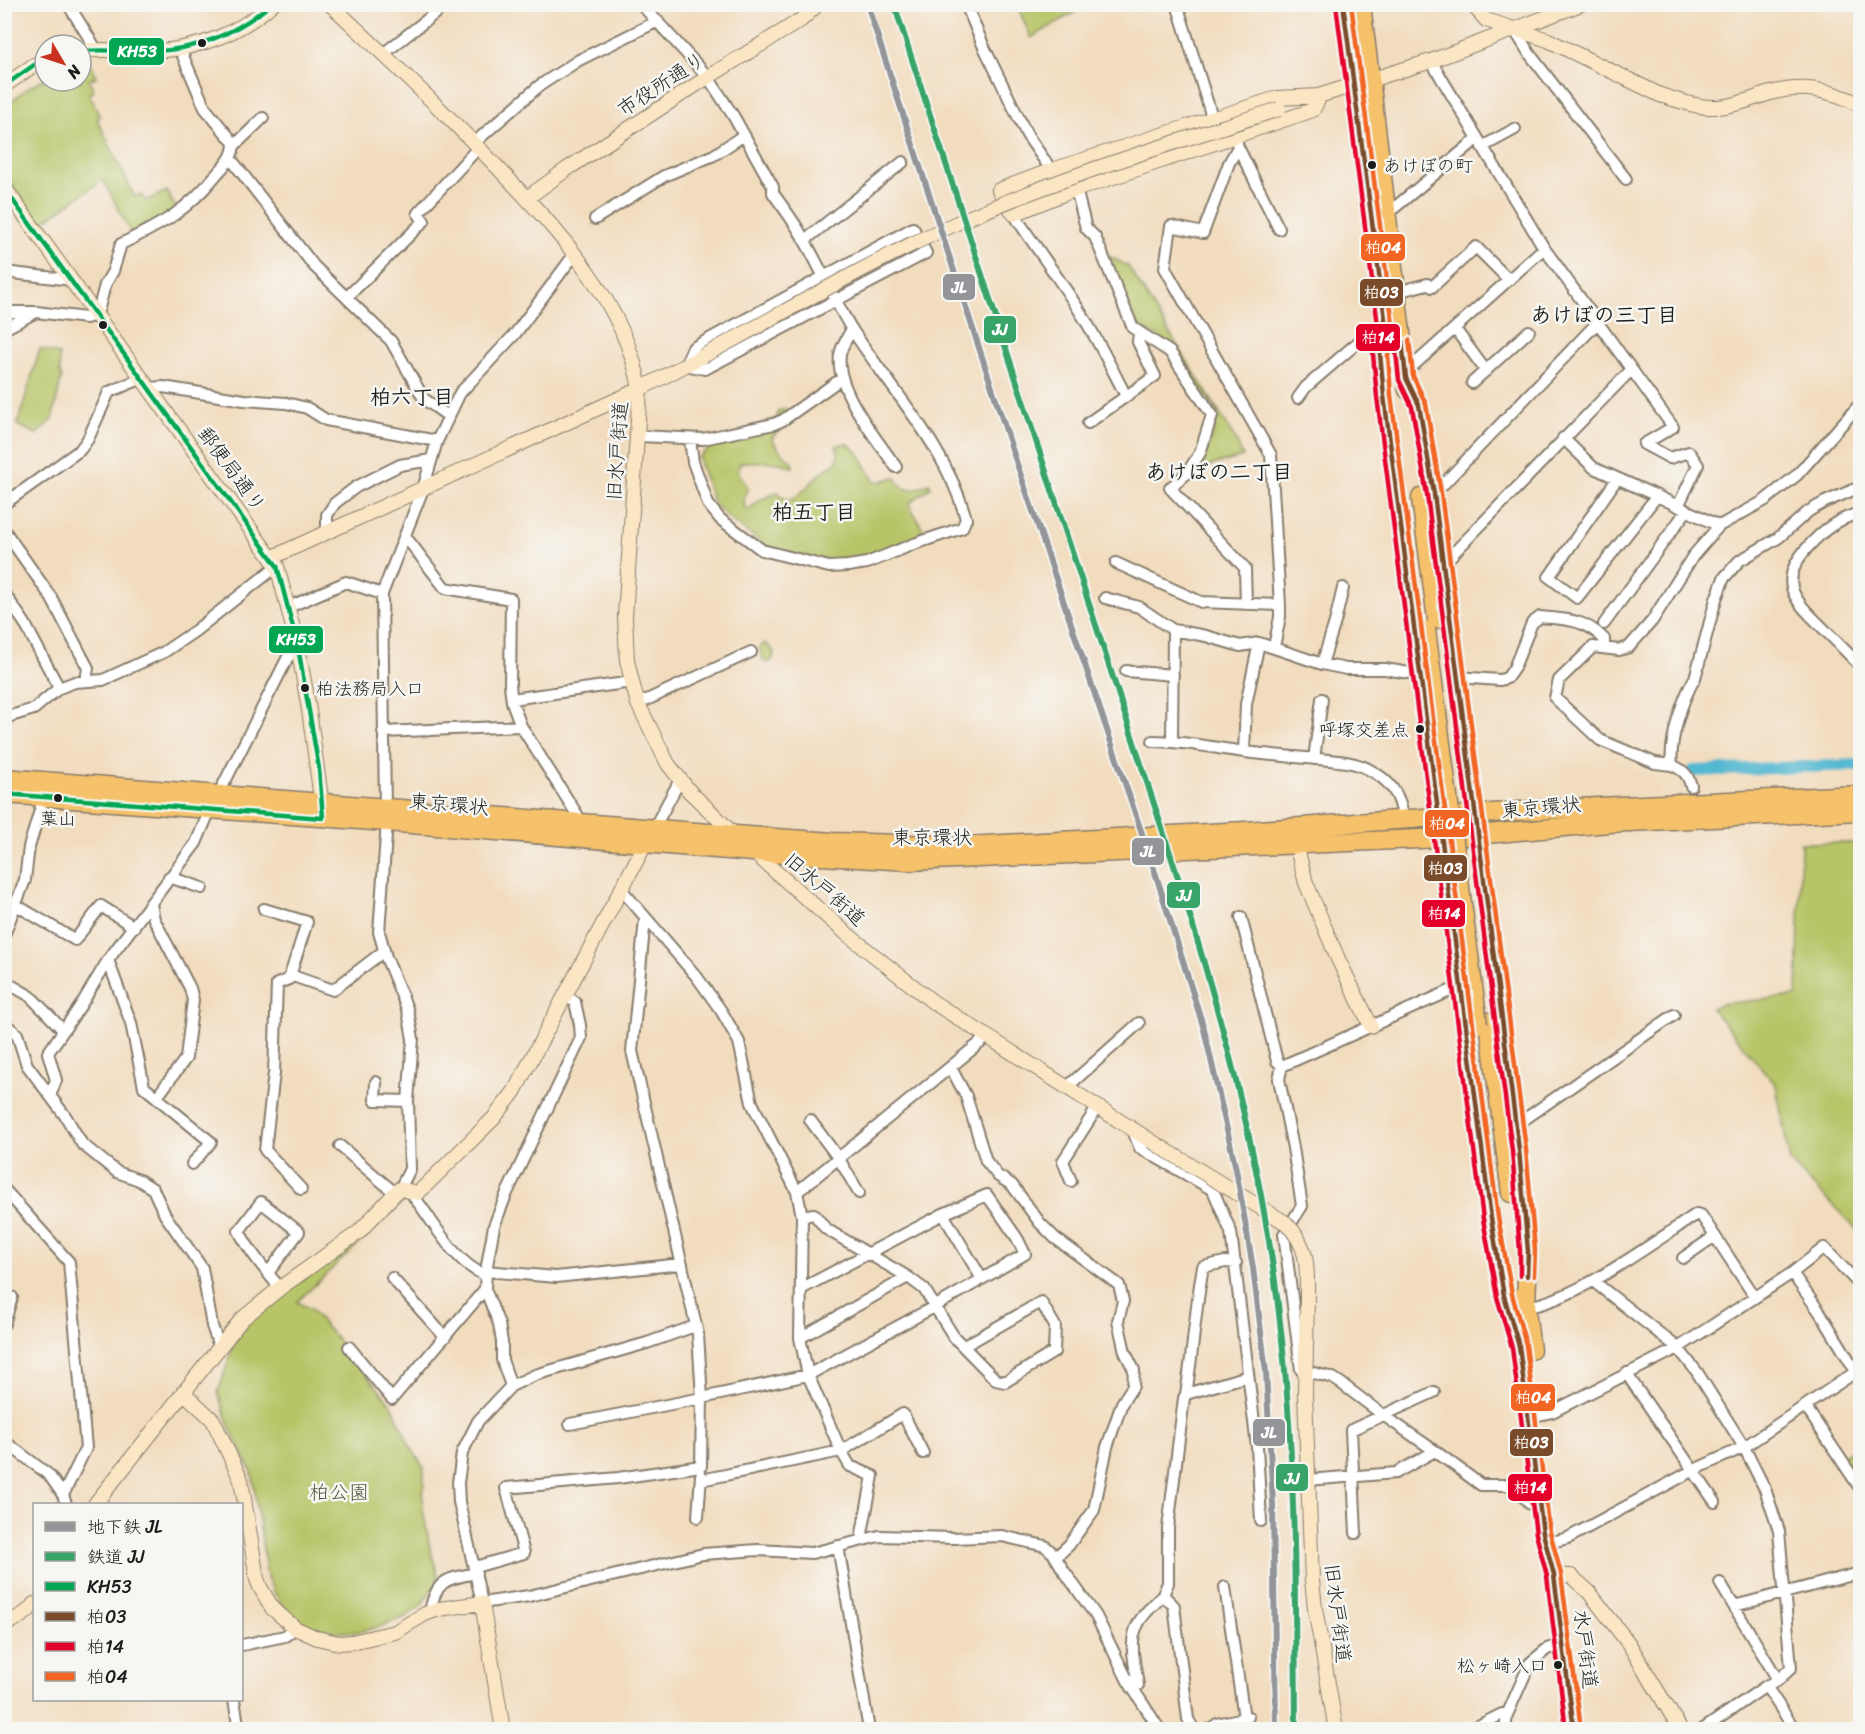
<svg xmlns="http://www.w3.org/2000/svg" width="1865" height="1734" viewBox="0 0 1865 1734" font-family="Sriracha,'Klee One',sans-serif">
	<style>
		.green { fill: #b7c568; stroke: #6a7042; stroke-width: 1.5 }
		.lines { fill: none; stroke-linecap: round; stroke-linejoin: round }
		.canal { stroke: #52b8d1; stroke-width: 12 }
		.street-casing { stroke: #877c6d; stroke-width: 14 }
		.secondary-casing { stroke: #877c6d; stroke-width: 16 }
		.highway-casing { stroke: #877c6d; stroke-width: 21 }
		.street { stroke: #fff; stroke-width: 10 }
		.secondary { stroke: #fbe6c4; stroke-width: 14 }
		.highway { stroke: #f5c16b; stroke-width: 18 }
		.secondary-bridge-casing { stroke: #877c6d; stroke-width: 16; stroke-linecap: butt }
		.highway-bridge-casing { stroke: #877c6d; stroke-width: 21; stroke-linecap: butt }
		.secondary-bridge { stroke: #fbe6c4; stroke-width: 14 }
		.highway-bridge { stroke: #f5c16b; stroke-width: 18 }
		.bus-1-casing { stroke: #f6f6f2; stroke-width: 9 }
		.bus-2-casing { stroke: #f6f6f2; stroke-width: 9 }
		.bus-3-casing { stroke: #f6f6f2; stroke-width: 9 }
		.bus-4-casing { stroke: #f6f6f2; stroke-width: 9 }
		.bus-1 { stroke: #00a651; stroke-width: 4.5 }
		.bus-2 { stroke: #7a4b2a; stroke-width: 4.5 }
		.bus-3 { stroke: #e4002b; stroke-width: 4.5 }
		.bus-4 { stroke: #f26522; stroke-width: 4.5 }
		.rail-1-casing { stroke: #f6f6f2; stroke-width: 10 }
		.rail-1 { stroke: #39a468; stroke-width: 6 }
		.metro-1-casing { stroke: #f6f6f2; stroke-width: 10 }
		.metro-1 { stroke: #939598; stroke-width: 6 }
		.bus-dot { fill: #1c1c1c; stroke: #f6f6f2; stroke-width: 2 }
		.labels { text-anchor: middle; stroke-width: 5; stroke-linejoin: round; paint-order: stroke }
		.bus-label { font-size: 18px; fill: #1c1c1c; stroke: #f6f6f2; text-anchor: start }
		.street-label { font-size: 20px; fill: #1c1c1c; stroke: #f6f6f2 }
		.park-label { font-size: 20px; fill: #525737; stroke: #f6f6f2 }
		.neighbourhood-label { font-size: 21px; font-weight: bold; fill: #1c1c1c; stroke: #f6f6f2 }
		.line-badge { stroke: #f6f6f2; stroke-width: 2 }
		.badge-label { font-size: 16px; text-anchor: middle; font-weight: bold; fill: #fff }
	</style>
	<rect width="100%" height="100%" fill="#f6f6f2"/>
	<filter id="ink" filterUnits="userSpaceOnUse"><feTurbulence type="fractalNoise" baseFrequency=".0167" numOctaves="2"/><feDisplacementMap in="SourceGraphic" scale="12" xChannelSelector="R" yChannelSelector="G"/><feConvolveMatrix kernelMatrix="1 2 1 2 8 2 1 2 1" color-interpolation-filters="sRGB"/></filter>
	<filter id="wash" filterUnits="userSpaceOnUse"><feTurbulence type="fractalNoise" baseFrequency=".008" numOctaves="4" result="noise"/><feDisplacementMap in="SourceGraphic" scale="24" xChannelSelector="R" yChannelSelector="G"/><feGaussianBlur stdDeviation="1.35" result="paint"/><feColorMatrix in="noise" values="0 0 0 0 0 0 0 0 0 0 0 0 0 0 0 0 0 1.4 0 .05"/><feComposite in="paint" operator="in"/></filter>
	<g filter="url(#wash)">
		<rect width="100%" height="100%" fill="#f2dcbe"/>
		<path class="green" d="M1017,5H1087L1031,38Z
			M91,63L96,77L89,80L94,91L89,93L100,117L97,119L135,197L141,194L145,201L167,191L177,211L133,237L103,180L40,224L5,175L4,107L29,87L45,78V81H81V66Z
			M1109,256L1128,266L1235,438L1243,457L1197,469L1205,456L1218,418L1217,412L1170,344L1137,325Z
			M40,349L59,354L60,374L62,376L52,420L37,434L17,425Z
			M785,409L791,410L784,424L772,438C775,446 786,458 793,462V467C787,467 785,463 780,463C772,462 746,461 740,463C736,475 743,478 748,488L745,494L744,506L748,510L760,500L778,492L783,498L790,500C806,492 810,482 822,472C827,468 834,465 837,460C840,455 838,451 836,446L846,443C865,455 863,466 876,483L891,478H896C904,495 916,490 929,483L931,486C925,494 916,497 909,504L923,529L922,537L876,557L837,566L768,547L729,519L713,502L698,458C717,437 751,428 777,418L778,411Z
			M765,643L774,652L773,659L768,663C761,660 760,654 760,647Z
			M1801,843H1860V1233L1790,1162L1776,1085L1711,1008L1721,1004L1797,996Z
			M401,1196L408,1197L297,1302L311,1309L392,1405L409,1444L424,1468L423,1509L430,1548L439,1579L420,1607L405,1617L379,1627L357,1632H337L318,1629L302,1622L286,1609L273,1591L267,1577L252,1472L229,1427L218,1393L234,1343L244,1327L261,1310L365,1236Z
			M1860,1443V1455L1845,1465L1839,1458Z"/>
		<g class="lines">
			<path class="canal" d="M1693,771L1860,765"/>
		</g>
	</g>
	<g filter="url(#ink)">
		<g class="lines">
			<defs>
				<path id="street" d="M68,4L96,49
					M641,4L708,77L734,117L773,187V193C784,209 797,225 806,243C822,271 834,300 851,328C891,390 947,447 966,519L962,528L914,544L867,563L848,566L829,567L762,550L720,519L708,504L693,462L690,440
					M966,4L983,45L1027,135L1054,174
					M1177,4L1212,117
					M1514,29L1529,53L1626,179
					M383,54L447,4
					M1431,61L1544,248L1673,427L1644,444L1670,458L1689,452L1698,465L1678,506
					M1235,136L1238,147L1229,163L1203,233L1171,226L1165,268L1271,455L1280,605V617L1274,647
					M474,143L539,86L579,60L658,21
					M234,146L263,118
					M1238,147L1279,229
					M1482,147L1515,129
					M231,159L314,266L391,341L424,399L448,416
					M1076,189L1086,228L1095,237L1133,328L1170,352L1212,415L1200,453L1187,473L1170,488L1245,568L1246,604
					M1014,214C1035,247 1059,278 1079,310C1097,338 1111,367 1126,396
					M1387,214L1477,139
					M595,219L664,176L714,155L744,135
					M913,228L926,253L705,369L685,365L693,348Z
					M805,240L903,162
					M4,272L72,280
					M1397,292L1427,284L1432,287L1476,247L1509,280
					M347,297L424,221L418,213L478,148
					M4,312H34
					M4,329L36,312L86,318L97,315L105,285L113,271L121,244C162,224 187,211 216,175C225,165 234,157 234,143L205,108L180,49
					M852,329C848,337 841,346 840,355C835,390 877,439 896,467
					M1455,329L1486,371
					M1405,373L1544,248
					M1472,383L1529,331
					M150,388L163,387L244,400L286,403L307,408L326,420L437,441
					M1298,398L1306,387L1385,319
					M1088,423L1155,376L1138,342L1139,333
					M639,436L703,439L774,424L783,420L841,379
					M1563,438L1594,468L1657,496L1719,526
					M1617,479L1549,577L1577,598L1657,496
					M1434,494L1597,323
					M4,504L80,450L88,439L109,392L143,378
					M1860,513C1837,519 1822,531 1807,548C1777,582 1794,600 1821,626C1834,639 1847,652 1860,666
					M4,530L51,597L88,668L86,681
					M327,532V515L335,503L356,487L400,465L431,460
					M405,536L445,588L511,599L510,685L512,702L521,726L583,824
					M1116,563L1201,602L1280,605
					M1443,564L1631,370
					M4,593L24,622L59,688
					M1105,598L1139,607L1173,630L1206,636L1240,646L1259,643L1322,664L1346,669H1385L1421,675
					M289,607L346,582L382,594
					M1604,624L1687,510
					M1322,664L1335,622L1343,588
					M1126,671L1173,675
					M1457,677L1500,680L1507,678L1514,668L1532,623L1540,617C1566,619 1585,619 1604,639V648
					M512,699L632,682
					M638,704L751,652
					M4,718L34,709L59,688L75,682L103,680L164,652L195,631L277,566
					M383,732L521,726
					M1153,741C1184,741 1214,748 1245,752C1270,755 1294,757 1319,759C1335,761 1353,761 1368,769C1390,780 1401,795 1403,819
					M1172,741L1173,630
					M1244,752L1246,704L1259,643
					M1314,759L1322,699
					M1672,765L1655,763L1600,740L1555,698L1559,680L1593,647L1619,650L1629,647L1652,621L1693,556L1719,526L1764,501L1797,475L1860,404
					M1691,786C1688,774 1683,770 1672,765C1669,741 1682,699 1695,678L1716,599L1724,578L1739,561L1778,538L1809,511L1825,502L1860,487
					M385,808L382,594L423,489L437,441L460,393L515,334L574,255
					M387,822L379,932L386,957L408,1011L413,1039L408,1101L410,1169L400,1189
					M654,828L680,780
					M169,877L202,888
					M621,889L697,977L722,1012L739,1042L752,1103L797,1192L802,1216L800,1338L808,1375L841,1451L903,1414L923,1453
					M151,904L154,919L190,988L193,1000L186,1058L157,1097
					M16,905L75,940L101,906L134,927
					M264,909L307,922L289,979L277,984L274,1073L265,1150L301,1189
					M1241,917L1277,1061L1282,1066
					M4,935L25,880L29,847L44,797
					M108,960L131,1023L144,1087L211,1142L192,1164
					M290,975L333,990L384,951
					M4,981L30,996L63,1030
					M4,1023L17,1034L27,1065L66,1117L82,1144L117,1172L139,1180L153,1189L165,1215L202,1268L212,1326L219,1346
					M951,1068L966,1096L986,1161L998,1176L1012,1185L1040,1223L1055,1238L1119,1285L1123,1301L1118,1321L1125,1352L1134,1370L1133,1386L1122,1403L1107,1447L1094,1510L1069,1545L1056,1557
					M376,1082L375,1100L408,1101
					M1066,1088L1139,1023
					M50,1096L56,1080L48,1053L81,1005L108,960L196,843L207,817L288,657L298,647
					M810,1120L839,1159L859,1193
					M1516,1123L1522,1121L1674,1015
					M1133,1131L1140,1148L1213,1190L1231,1232L1257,1447L1261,1521
					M340,1146L395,1193
					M1071,1181L1063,1161L1097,1108
					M4,1189L69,1262L86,1448L63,1495L66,1504
					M797,1192L986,1038
					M418,1193L414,1197C435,1223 453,1262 485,1275
					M943,1214L982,1279
					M802,1216L814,1214L826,1229L908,1277L924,1289L954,1337L996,1380L1005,1382L1054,1352L1055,1326L1041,1302L964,1346
					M1683,1258L1715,1236
					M486,1271L556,1277L682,1264
					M268,1273L299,1232L261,1202L239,1231C250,1252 265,1270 280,1288
					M1792,1273L1821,1314L1860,1378
					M392,1278L445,1337
					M1593,1281L1678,1348L1697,1372L1744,1447L1765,1489L1779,1531L1791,1668L1778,1680L1766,1686L1702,1730
					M4,1295L12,1297L4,1324
					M1526,1307C1577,1300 1652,1243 1697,1214L1701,1215L1755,1297
					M695,1326L647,1343L535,1375L511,1386L478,1421L462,1453L458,1483L459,1502L482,1603L529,1596L703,1554L758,1550L812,1553L879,1536L954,1538L1002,1536L1045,1546L1053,1553L1064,1571L1096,1616L1128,1681L1160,1730
					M800,1338L908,1277
					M349,1347L392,1399L485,1289
					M1301,1370L1284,1234L1302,1206L1293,1148L1279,1079L1282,1066L1461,986
					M1306,1371L1333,1378L1342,1384L1383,1415L1435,1451L1481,1485H1513L1530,1504L1539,1503
					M1626,1373L1715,1502
					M511,1386L502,1360V1342L499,1324L485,1289L486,1271L494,1226L506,1195L581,1038L580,1025L575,1002L566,996
					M1186,1394C1193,1352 1195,1309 1203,1267L1225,1262L1236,1263
					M1805,1406L1860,1488
					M1539,1415L1552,1412L1678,1348L1792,1273L1824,1248L1860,1285
					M570,1424L702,1398L698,1334L632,1051L645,919
					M4,1441L49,1475L63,1495
					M701,1480L841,1451L850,1466L873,1476L862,1533L864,1538
					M1307,1480L1396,1473L1435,1451
					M698,1517L701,1475
					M1356,1533L1351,1430L1434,1392
					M1556,1541L1568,1538L1692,1471L1744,1447L1860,1369
					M838,1546L869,1730
					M475,1567L524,1553L506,1488L618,1478L701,1466L702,1398L808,1375L934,1307L1025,1254L1017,1238L987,1195L943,1214L801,1289
					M1720,1583L1778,1680
					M1225,1587L1244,1718
					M1734,1606L1860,1573
					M430,1612C436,1579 447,1579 476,1573
					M242,1645L285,1636L295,1628
					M1766,1686L1795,1730
					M1132,1688L1138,1685C1135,1665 1128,1642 1138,1624C1143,1613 1155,1604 1163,1595
					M234,1700L239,1730
					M1194,1730L1188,1719L1174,1606L1163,1595L1168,1583V1528L1184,1398L1186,1394L1248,1376
					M1209,1730L1217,1724L1248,1717
					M1470,1730L1502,1714L1507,1715
					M1505,1730L1507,1715L1530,1663L1547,1649L1563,1644"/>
				<path id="secondary" d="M330,4C388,58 445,112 500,170C559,232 625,302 640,389L625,617L627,660L632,682L638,704L668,764L690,792L738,838
					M1472,4L1486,20L1548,40L1660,95C1679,101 1698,108 1718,107C1736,106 1751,99 1767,94C1801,84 1830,89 1860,105
					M81,51C106,48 131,52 156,51C199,49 240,33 272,4
					M4,86L34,65L45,61
					M1320,96L1313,110L1063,194L1014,214L999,190L1052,170L1277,98Z
					M1312,98L1431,61L1581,4
					M4,187L277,566L298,647L309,710L323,813
					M527,198L567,169L708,77L801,20L818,4
					M273,557L640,389L703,356
					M1298,836L1299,856L1306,883L1338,959L1371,1026
					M752,851L847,934L933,1002L1151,1141
					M1307,1300L1305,1394L1312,1580L1315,1608L1336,1730
					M183,1392L213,1420L229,1454L241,1480L257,1579L260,1587L272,1608L295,1628L317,1638L339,1643L352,1642L395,1632L425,1614L439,1609L482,1603L503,1730
					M95,1504L242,1319L280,1288L359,1232L398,1190L400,1189L418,1193L494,1118L514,1092L650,835
					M1554,1575L1571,1576L1589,1592L1629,1644L1681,1730
					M4,1626L27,1612L34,1604"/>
				<path id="highway" d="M1343,4L1388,345
					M1361,4L1408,390
					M1387,334L1380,354L1384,396L1495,1240L1510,1320L1519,1346
					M1406,378L1419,405L1434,494L1519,1150L1528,1251L1526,1307
					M1421,498L1437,619
					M4,778L735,835L833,842L967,846L1245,831L1534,810L1860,795
					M4,794L387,822L753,852L910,861L1442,838L1609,823L1860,811
					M1489,1022L1511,1193
					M1524,1294L1531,1350
					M1518,1335L1543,1533L1554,1575L1574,1730"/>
			</defs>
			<use href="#street" class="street-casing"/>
			<use href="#secondary" class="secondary-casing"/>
			<use href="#highway" class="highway-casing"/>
			<use href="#street" class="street"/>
			<use href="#secondary" class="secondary"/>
			<use href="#highway" class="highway"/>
			<defs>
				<path id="secondary-bridge" d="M703,356C787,311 870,262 957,223C1061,176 1171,144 1279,109
					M1151,1141L1286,1223C1310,1248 1307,1268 1307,1300"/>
				<path id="highway-bridge" d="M1426,630L1478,1024"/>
			</defs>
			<use href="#secondary-bridge" class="secondary-bridge-casing"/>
			<use href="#highway-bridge" class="highway-bridge-casing"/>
			<use href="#secondary-bridge" class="secondary-bridge"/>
			<use href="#highway-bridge" class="highway-bridge"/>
			<defs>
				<path id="bus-1" d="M81,51C106,49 131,52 156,51C200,49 238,32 271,4
					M4,86L34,65L45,61
					M4,188L277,566L298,647L319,769L323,818
					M4,794L323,818"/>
				<path id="bus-2" d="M1343,4L1387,334L1380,354L1384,396L1491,1218L1504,1296L1519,1346L1543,1533L1554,1575L1574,1730
					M1402,341L1406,378L1419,405L1434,494L1519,1150L1528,1251L1527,1276"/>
				<path id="bus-3" d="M1336,5L1379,333L1373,354L1377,397L1483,1219L1497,1297L1512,1348L1536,1534L1547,1576L1566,1730
					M1395,342L1399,380L1412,407L1427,495L1512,1151L1520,1251V1276"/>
				<path id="bus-4" d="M1351,4L1394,333L1388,355L1391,395L1498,1217L1512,1294L1526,1345L1550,1532L1561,1574L1581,1729
					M1409,340L1413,376L1426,404L1441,493L1526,1149L1535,1250L1534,1276"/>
			</defs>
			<use href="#bus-1" class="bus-1-casing"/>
			<use href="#bus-2" class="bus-2-casing"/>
			<use href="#bus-3" class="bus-3-casing"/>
			<use href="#bus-4" class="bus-4-casing"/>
			<use href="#bus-1" class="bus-1"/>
			<use href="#bus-2" class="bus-2"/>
			<use href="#bus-3" class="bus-3"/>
			<use href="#bus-4" class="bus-4"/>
			<defs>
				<path id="rail-1" d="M894,4L1182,890C1226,1032 1264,1174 1280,1322C1296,1457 1295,1594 1296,1730"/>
			</defs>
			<use href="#rail-1" class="rail-1-casing"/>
			<use href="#rail-1" class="rail-1"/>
			<defs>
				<path id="metro-1" d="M867,4L1014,455L1156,875L1204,1029L1236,1169L1253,1268L1266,1372L1273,1504L1276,1730"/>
			</defs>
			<use href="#metro-1" class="metro-1-casing"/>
			<use href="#metro-1" class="metro-1"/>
		</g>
	</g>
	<g class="bus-dot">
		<circle cx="202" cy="43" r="5"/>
		<circle cx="1372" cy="165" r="5"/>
		<circle cx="103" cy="325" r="5"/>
		<circle cx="305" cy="688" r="5"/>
		<circle cx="1420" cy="729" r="5"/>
		<circle cx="58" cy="798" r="5"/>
		<circle cx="1558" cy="1665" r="5"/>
	</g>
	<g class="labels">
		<g class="bus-label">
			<text x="1383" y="172">あけぼの町</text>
			<text x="316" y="695">柏法務局入口</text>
			<text x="1409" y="736" text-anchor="end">呼塚交差点</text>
			<text x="58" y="825" text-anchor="middle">葉山</text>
			<text x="1547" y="1672" text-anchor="end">松ヶ崎入口</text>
		</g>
		<g class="street-label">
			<text transform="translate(661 84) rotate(-33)" y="7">市役所通り</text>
			<text transform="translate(617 451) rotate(-86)" y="7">旧水戸街道</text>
			<text transform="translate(232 469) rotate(54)" y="7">郵便局通り</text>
			<text transform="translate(449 804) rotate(5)" y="7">東京環状</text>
			<text transform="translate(1541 807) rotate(-5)" y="7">東京環状</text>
			<text x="932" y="844">東京環状</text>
			<text transform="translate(825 889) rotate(41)" y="7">旧水戸街道</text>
			<text transform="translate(1338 1613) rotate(83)" y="7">旧水戸街道</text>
			<text transform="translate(1586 1649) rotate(83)" y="7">水戸街道</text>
		</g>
		<g class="park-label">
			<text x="339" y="1499">柏公園</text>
		</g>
		<g class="neighbourhood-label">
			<text x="1604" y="322">あけぼの三丁目</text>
			<text x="412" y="404">柏六丁目</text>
			<text x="1219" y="479">あけぼの二丁目</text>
			<text x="814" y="519">柏五丁目</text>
		</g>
	</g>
	<g class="line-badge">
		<rect x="108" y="37" width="57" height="29" rx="6" fill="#00a651"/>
		<rect x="1360" y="233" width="46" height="29" rx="6" fill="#f26522"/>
		<rect x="942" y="273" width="34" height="28" rx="6" fill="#939598"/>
		<rect x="1359" y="278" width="45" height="29" rx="6" fill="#7a4b2a"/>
		<rect x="983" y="315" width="34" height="29" rx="6" fill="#39a468"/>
		<rect x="1355" y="323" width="46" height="29" rx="6" fill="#e4002b"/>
		<rect x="268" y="625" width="56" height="29" rx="6" fill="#00a651"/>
		<rect x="1424" y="809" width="46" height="29" rx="6" fill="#f26522"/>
		<rect x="1131" y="837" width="34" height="29" rx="6" fill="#939598"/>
		<rect x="1423" y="854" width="45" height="28" rx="6" fill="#7a4b2a"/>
		<rect x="1166" y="881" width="35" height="28" rx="6" fill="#39a468"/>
		<rect x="1421" y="899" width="45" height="29" rx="6" fill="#e4002b"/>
		<rect x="1510" y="1383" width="46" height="29" rx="6" fill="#f26522"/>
		<rect x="1252" y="1418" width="34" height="29" rx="6" fill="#939598"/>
		<rect x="1509" y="1428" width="45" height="29" rx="6" fill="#7a4b2a"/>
		<rect x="1275" y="1463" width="34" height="29" rx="6" fill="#39a468"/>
		<rect x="1507" y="1473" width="46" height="29" rx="6" fill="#e4002b"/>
	</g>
	<g class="badge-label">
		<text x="137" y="57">KH53</text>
		<text x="1383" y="253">柏04</text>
		<text x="959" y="293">JL</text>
		<text x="1381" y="298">柏03</text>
		<text x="1000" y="335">JJ</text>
		<text x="1378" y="343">柏14</text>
		<text x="296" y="645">KH53</text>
		<text x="1447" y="829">柏04</text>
		<text x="1148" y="857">JL</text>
		<text x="1445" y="874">柏03</text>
		<text x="1184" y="901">JJ</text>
		<text x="1444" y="919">柏14</text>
		<text x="1533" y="1403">柏04</text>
		<text x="1269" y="1438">JL</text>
		<text x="1531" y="1448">柏03</text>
		<text x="1292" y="1484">JJ</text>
		<text x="1530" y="1493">柏14</text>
	</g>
	<rect width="1865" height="1734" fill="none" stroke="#f6f6f2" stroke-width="24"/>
	<rect x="33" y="1503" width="210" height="198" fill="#f6f6f2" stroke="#9f9f9c" stroke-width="1.5"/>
	<rect x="45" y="1522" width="30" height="9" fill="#939598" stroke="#9f9f9c" stroke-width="1.5"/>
	<text x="87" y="1533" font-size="18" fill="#1c1c1c">地下鉄 JL</text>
	<rect x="45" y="1552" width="30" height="9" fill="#39a468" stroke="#9f9f9c" stroke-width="1.5"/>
	<text x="87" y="1563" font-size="18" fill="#1c1c1c">鉄道 JJ</text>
	<rect x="45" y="1582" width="30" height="9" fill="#00a651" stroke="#9f9f9c" stroke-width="1.5"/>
	<text x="87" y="1593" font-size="18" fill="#1c1c1c">KH53</text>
	<rect x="45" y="1612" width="30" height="9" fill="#7a4b2a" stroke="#9f9f9c" stroke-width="1.5"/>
	<text x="87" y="1623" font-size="18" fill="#1c1c1c">柏03</text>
	<rect x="45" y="1642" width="30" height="9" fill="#e4002b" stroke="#9f9f9c" stroke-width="1.5"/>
	<text x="87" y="1653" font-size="18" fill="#1c1c1c">柏14</text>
	<rect x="45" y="1672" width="30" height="9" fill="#f26522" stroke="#9f9f9c" stroke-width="1.5"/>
	<text x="87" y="1683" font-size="18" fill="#1c1c1c">柏04</text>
	<g transform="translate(63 63) rotate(129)"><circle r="28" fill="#f6f6f2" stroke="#9f9f9c" stroke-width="1.5"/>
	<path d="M0-4.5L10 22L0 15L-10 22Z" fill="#c8321e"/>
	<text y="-9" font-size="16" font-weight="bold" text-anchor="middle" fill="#1c1c1c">N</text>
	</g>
</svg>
